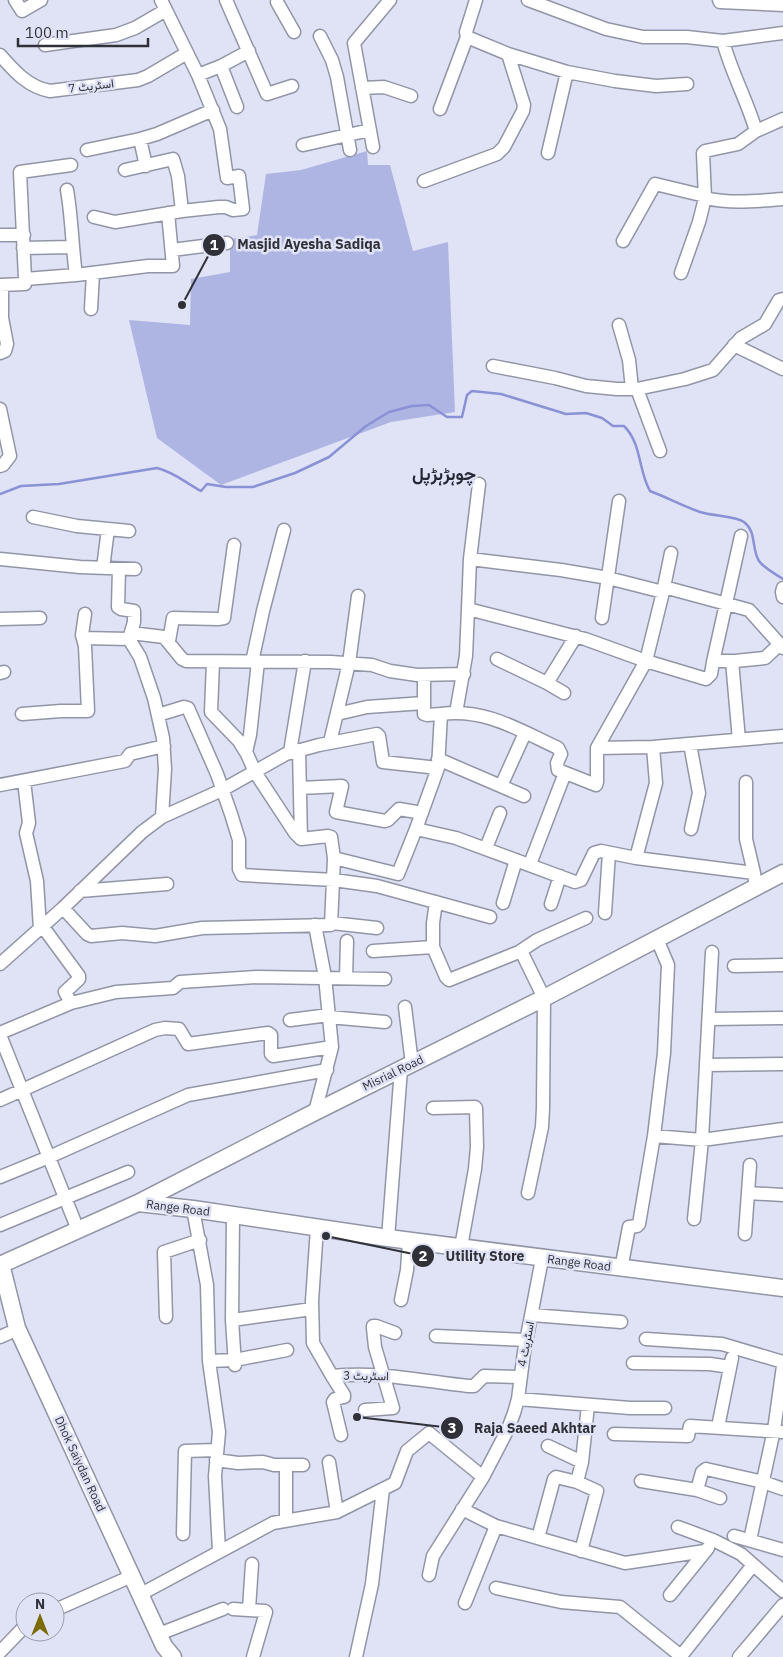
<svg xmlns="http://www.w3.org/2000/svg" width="783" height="1657" viewBox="0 0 783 1657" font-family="'IBM Plex Sans',Vazirmatn,sans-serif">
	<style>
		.green { fill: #afb5e3 }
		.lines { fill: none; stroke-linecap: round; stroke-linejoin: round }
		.stream { stroke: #8a91d5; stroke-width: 2.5 }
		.minor-casing { stroke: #9295a6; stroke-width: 15 }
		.major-casing { stroke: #9295a6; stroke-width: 19 }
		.minor { stroke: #fff; stroke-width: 12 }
		.major { stroke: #fff; stroke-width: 16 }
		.labels { text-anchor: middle; stroke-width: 5; stroke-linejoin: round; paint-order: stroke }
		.street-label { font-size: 12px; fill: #303138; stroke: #e0e3f6 }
		.district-label { font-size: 18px; font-weight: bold; fill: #262836; stroke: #e0e3f6 }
		.leader { fill: none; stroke: #303138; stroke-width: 2 }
		.callout-dot { fill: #303138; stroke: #e0e3f6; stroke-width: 2 }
		.mark-label { font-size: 15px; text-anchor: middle; font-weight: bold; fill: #fff }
		.callout-label { font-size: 14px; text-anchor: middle; font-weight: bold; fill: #303138; stroke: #e0e3f6; stroke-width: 5; stroke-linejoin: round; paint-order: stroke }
	</style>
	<rect width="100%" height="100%" fill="#e0e3f6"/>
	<path class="green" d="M367,151L368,165H390L413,251L448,242L455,412L391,422L221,485L157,438L129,320L190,325L191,279L230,272V239L257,235L266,174L301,170Z"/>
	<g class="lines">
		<path class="stream" d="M0,494L21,486L59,484L157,468C174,472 186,483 201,491L207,484L226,487H253L295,473L329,457L366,426L389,412L412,406L429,405L447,417H462L467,395L472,391L501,394L566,414L586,413L602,418L613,426H624C642,444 638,470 650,491C666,497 683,506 700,512C712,516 735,516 744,522C757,532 751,548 759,561C764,568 775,574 783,579"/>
		<defs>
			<path id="minor" d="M15,0L22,11L41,0
				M226,0L267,94L292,86
				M476,0L466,32L467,37L508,54L567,72L615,81L656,86L687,84
				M528,0L606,29L643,37H687L723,41L783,33
				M719,0L720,2L783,5
				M277,2L294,32
				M320,36L332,60L337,77L350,150
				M723,41C731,72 747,100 756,131L738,144L705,151L703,153L705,198C731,204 756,201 783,199
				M45,45L116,35L135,28L166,10
				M0,55C14,71 28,87 50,91L138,80L148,76L187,53
				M221,66L237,107
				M198,75L221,66L249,51
				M362,88L384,87L411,96
				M440,109L467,37
				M756,131L783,119
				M140,139L146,166
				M303,145L370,130
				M373,147L354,43L390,0
				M87,150L140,139L157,134L213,110
				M548,153L567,72
				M125,170L173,159L178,176L182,211
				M424,181L497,154L504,147L523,111L524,105L508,54
				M94,217L115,222L182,211L219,207H226L233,210L243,209L239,176L227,178L220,129L198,75L161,0
				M0,235H24
				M623,241L655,184L705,196
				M23,248L72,247
				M172,250L227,243
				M681,273L699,222L705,198
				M76,275L148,266H173L168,213
				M25,279L20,172L71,165
				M0,285L25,284V279L76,275C72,247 72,218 67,190
				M91,309L93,273
				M619,325L629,360L632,389
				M734,345L783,369
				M0,353L5,351L7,344L2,318V285
				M493,366L555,378L586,386L617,389H637L685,379L713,370L741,338L765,324L779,300L783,299
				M637,389L660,451
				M0,409L10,456L3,465L0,466
				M479,484L470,559L468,609L585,639L646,661L706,679L711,674L713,662L715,661H735L765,658L780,644
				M33,517L77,526L129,531
				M0,559L80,567L135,569
				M470,559L561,570L608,578L663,592
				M103,568L108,529
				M119,569L118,607L121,609L134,611V622L129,639L140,657L154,698L163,738L165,769L162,817
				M664,587L749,610L783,648
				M783,588L782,592L783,597
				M602,618L619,501
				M0,619L40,618
				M131,633L164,637L182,659L186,661L331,662L372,665L390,671L417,675L464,674
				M83,638L129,639
				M169,641L173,618L218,619L224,618L234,545
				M497,659L547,683L564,693
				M732,661L739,740
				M252,662L263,611L284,530
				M713,662L741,536
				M0,673L4,672
				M424,675V714L427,715L441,714
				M547,683L576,636
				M456,713L466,656L468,609
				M22,714L61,711H88L85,646L82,635L85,614
				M337,714L367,707L424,703
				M158,715L184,707L188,708L217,774L231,814L239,840V869L242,875L334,880L377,886L490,917
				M330,742L349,663L358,596
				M690,744L699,793L691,829
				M653,747L656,783L636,858L754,873L756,887
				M597,748L653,747L783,736
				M299,750L301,839
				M246,752L250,735L258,662
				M290,752L305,661
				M438,759L524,796
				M24,781L29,823L26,833L37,881L40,929
				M746,782V839L754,873
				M0,785L125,761L130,754L164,746
				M501,786L525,733
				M300,788L342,786L336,812L385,821L388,820L399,809L422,813
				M486,848L500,813
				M334,858L398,874L416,829
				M636,858L601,851L594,853L581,880L575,882L456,838L416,829L438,768L441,714C485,708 519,730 558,748L561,754L557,763L558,770L596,785L597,782V748L646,661L663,592L671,553
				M530,864L565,773
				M80,891L167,884
				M436,902L433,923V947L446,977L449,980L519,952L537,940L586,918
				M503,903L516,860
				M551,904L560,876
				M63,908L87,934L91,936L122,933L155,936L202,928L331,925L334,858L331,837L328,836L301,839L295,833L255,772L247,754L239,741L211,712L213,662
				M605,913L609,853
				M332,923L377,928
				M43,927L79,976V979L65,992L71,1003
				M373,951L433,947
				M519,952L522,953L544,998L543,1108L542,1127L528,1193
				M0,964L63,908L142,832L162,817L222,790L286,754L319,745L377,734L379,736L383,762L438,768
				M734,966L783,965
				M346,978L347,941
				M405,1007L412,1064
				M329,1017L385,1022
				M709,1019L783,1018
				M290,1020L329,1015
				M0,1033L71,1003L116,992L173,988L180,982L257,977L385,979
				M0,1035L78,1230
				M706,1065L783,1064
				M0,1100L155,1030L165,1028L179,1029L188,1044L268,1033L271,1035V1054L273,1056L332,1047
				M433,1108L475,1107L476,1108L477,1147L475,1169L461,1247
				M315,1112L332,1047L325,977L315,925
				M654,1136L702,1140L783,1129
				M0,1177L49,1157L188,1095L327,1070
				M748,1193L783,1195
				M193,1209L207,1285L209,1361L219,1432L215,1476L219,1551
				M233,1215L232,1320L235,1365
				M694,1219L702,1140L712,952
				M0,1225L128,1172
				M317,1228L312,1301L313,1343L332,1376C378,1371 423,1381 468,1386H474L484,1376L520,1377
				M745,1234L750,1165
				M388,1238L401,1069
				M621,1269L629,1227L637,1226L639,1224L654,1136L664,1053L668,965L657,939
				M401,1300L407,1270L409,1241
				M532,1315L621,1322
				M166,1317L164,1252L200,1240
				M232,1320L312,1309
				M436,1336L527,1340
				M0,1337L9,1333
				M646,1339L722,1344L783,1362
				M209,1361L235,1360L287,1350
				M633,1363L710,1364L730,1367
				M332,1376L344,1395V1397L335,1399L333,1402L341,1435
				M518,1399L630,1408H665
				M365,1410L393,1408L375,1347L373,1328V1326H376L395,1333
				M718,1427L732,1358
				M614,1434L688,1436L690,1426L783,1432
				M548,1446L582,1462
				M216,1460L238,1463L263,1462L274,1465H303
				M329,1462L337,1512
				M641,1481L697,1490L720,1498
				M577,1482L582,1462L588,1405
				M697,1490L702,1472L706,1469L763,1482L783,1489
				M462,1509L496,1526L465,1603
				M286,1521V1465
				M496,1526L625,1563L705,1551
				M678,1527L713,1540L741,1554L783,1591
				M183,1534L185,1451L217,1450
				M734,1536L783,1550
				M538,1538L554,1479L556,1477L577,1482L597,1491L581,1551
				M750,1540L774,1430L783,1366
				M429,1575L433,1556L483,1477L508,1429L514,1413L518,1399L524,1352L542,1259
				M496,1588L561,1602L620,1607L682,1657
				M141,1594L273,1523L337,1512L395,1483L407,1451L429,1433L483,1477
				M670,1595L708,1548
				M233,1609L265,1611L266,1612L253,1657
				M249,1609L252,1564
				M55,1610L132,1576
				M159,1634L223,1609
				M0,1652L25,1626
				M681,1656L753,1565
				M356,1657L372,1584L383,1489
				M739,1657L783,1605"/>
			<path id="major" d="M138,1203L193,1209L388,1238L783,1288
				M1,1264L17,1328L164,1646L173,1657
				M0,1265L138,1203L315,1112L544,998L783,873"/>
		</defs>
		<use href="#minor" class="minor-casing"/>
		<use href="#major" class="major-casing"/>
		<use href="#minor" class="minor"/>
		<use href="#major" class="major"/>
	</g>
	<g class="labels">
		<g class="street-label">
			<text transform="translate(91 86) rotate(-7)" y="4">اسٹریٹ 7</text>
			<text transform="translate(393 1073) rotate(-26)" y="4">Misrial Road</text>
			<text transform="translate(178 1208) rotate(7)" y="4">Range Road</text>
			<text transform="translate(579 1263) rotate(7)" y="4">Range Road</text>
			<text transform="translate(526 1344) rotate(-79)" y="4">اسٹریٹ 4</text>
			<text transform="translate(366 1376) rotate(1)" y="4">اسٹریٹ 3</text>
			<text transform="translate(80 1464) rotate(65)" y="4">Dhok Saiydan Road</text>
		</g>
		<g class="district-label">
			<text x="444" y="480">چوہڑہڑپل</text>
		</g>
	</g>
	<path class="leader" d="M182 305L214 245M326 1236L423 1256M357 1417L452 1428"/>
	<g class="callout-dot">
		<circle cx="182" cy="305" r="5"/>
		<circle cx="326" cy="1236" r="5"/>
		<circle cx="357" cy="1417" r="5"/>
		<circle cx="214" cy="245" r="12"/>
		<circle cx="423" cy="1256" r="12"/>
		<circle cx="452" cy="1428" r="12"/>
	</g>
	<g class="mark-label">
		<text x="214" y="250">1</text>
		<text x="423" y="1261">2</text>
		<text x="452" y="1433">3</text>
	</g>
	<g class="callout-label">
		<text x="309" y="249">Masjid Ayesha Sadiqa</text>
		<text x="485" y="1261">Utility Store</text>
		<text x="535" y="1433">Raja Saeed Akhtar</text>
	</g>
	<g transform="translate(40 1617)"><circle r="24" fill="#e0e3f6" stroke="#9a9caa"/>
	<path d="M0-4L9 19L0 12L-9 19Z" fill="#7c6b04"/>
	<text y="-8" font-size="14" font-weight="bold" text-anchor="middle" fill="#303138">N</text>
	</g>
	<path d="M18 38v8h130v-8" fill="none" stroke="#303138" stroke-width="2.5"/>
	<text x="25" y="38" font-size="15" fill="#303138" stroke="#e0e3f6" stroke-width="4" paint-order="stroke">100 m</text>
</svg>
